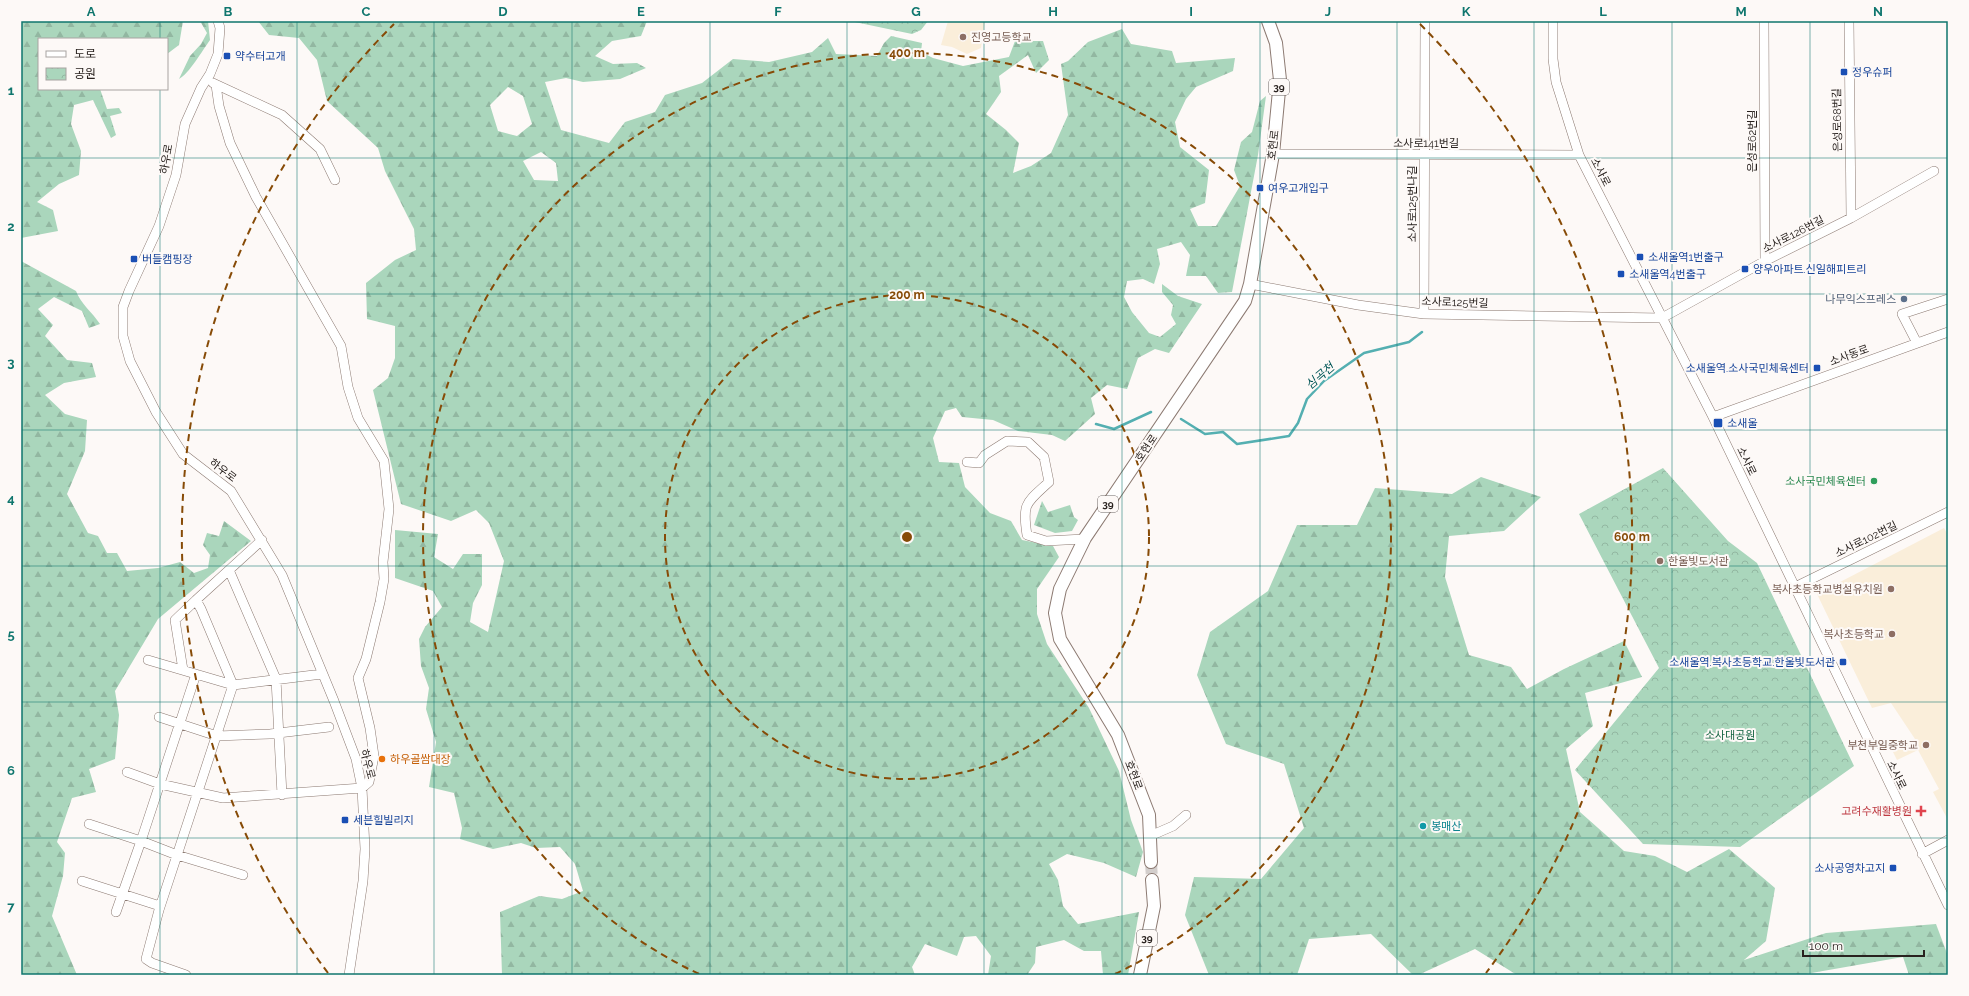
<svg xmlns="http://www.w3.org/2000/svg" width="1969" height="996" viewBox="0 0 1969 996" font-family="Raleway,'Noto Sans KR',sans-serif">
	<style>
		.education { fill: #faeeda }
		.forest { fill: url(#forest-firs); fill-rule: evenodd }
		.park { fill: url(#park-crowns) }
		.lines { fill: none; stroke-linecap: round; stroke-linejoin: round }
		.stream { stroke: #54afb1; stroke-width: 2.5 }
		.major-tunnel { stroke: #d3cecc; stroke-width: 12; stroke-dasharray: 12 6; stroke-linecap: butt }
		.minor-casing { stroke: #8c7a72; stroke-width: 10 }
		.major-casing { stroke: #8c7a72; stroke-width: 14 }
		.minor { stroke: #fff; stroke-width: 9 }
		.major { stroke: #fff; stroke-width: 12 }
		.grid { fill: none; stroke: #0f766e; stroke-width: 1; stroke-opacity: 0.55 }
		.ring { fill: none; stroke: #874b07; stroke-width: 2; stroke-dasharray: 7 5 }
		.education-dot { fill: #8d6e63; stroke: #fdf9f7; stroke-width: 1.5 }
		.transit-dot { fill: #1a4fb4; stroke: #fdf9f7; stroke-width: 1.5 }
		.service-dot { fill: #5c6f8a; stroke: #fdf9f7; stroke-width: 1.5 }
		.leisure-dot { fill: #2e9e5b; stroke: #fdf9f7; stroke-width: 1.5 }
		.food-dot { fill: #e8710a; stroke: #fdf9f7; stroke-width: 1.5 }
		.health-dot { fill: #e0444e; stroke: #fdf9f7; stroke-width: 1.5 }
		.culture-dot { fill: #0f9aa8; stroke: #fdf9f7; stroke-width: 1.5 }
		.labels { text-anchor: middle; stroke-width: 4; stroke-linejoin: round; paint-order: stroke }
		.shield { fill: #fdf9f7; stroke: #696260; stroke-width: 1 }
		.shield-label { font-size: 10px; font-weight: bold; fill: #29221f }
		.education-label { font-size: 11px; fill: #785e54; stroke: #fdf9f7; text-anchor: end }
		.transit-label { font-size: 11px; fill: #164399; stroke: #fdf9f7; text-anchor: start }
		.street-label { font-size: 11px; fill: #29221f; stroke: #fdf9f7 }
		.service-label { font-size: 11px; fill: #4e5e75; stroke: #fdf9f7; text-anchor: end }
		.leisure-label { font-size: 11px; fill: #27864d; stroke: #fdf9f7; text-anchor: end }
		.park-label { font-size: 11px; fill: #136340; stroke: #fdf9f7 }
		.food-label { font-size: 11px; fill: #c56008; stroke: #fdf9f7; text-anchor: start }
		.health-label { font-size: 11px; fill: #be3a42; stroke: #fdf9f7; text-anchor: end }
		.culture-label { font-size: 11px; fill: #0d838f; stroke: #fdf9f7; text-anchor: start }
		.water-label { font-size: 12px; font-style: italic; fill: #005556; stroke: #fdf9f7 }
		.centre { fill: #874b07; stroke: #fdf9f7; stroke-width: 2 }
		.ring-label { font-size: 12px; text-anchor: middle; font-weight: bold; fill: #874b07; stroke: #fdf9f7; stroke-width: 4; stroke-linejoin: round; paint-order: stroke }
		.neatline { fill: none; stroke: #0f766e; stroke-width: 1.5 }
		.grid-label { font-size: 13px; text-anchor: middle; font-weight: bold; fill: #0f766e }
	</style>
	<defs>
		<pattern id="forest-firs" width="22" height="20" patternUnits="userSpaceOnUse"><rect width="22" height="20" fill="#aad6bc"/><path d="M5 1l3.5 6h-7zM16 11l3.5 6h-7z" fill="#92b7a1"/></pattern>
		<pattern id="park-crowns" width="20" height="18" patternUnits="userSpaceOnUse"><rect width="20" height="18" fill="#aad6bc"/><path d="M2 6a3 3 0 1 1 6 0M12 15a3 3 0 1 1 6 0" fill="none" stroke="#92b7a1"/></pattern>
	</defs>
	<rect width="100%" height="100%" fill="#fdf9f7"/>
	<path class="education" d="M948,21H985L981,48L967,54L952,47L941,45Z
		M1944,528L1948,535V820L1933,792L1939,789L1918,750L1897,760L1892,750L1915,739L1891,703L1872,708L1817,594Z"/>
	<path class="forest" d="M21,21H183L179,45L167,54V39H39V89H100L107,109L119,108L122,113L110,116L116,135L111,138L93,100L74,105L71,124L81,151L79,175L59,184L37,202L53,210L58,231L21,238Z
		M200,21H208L210,40C202,51 189,74 179,79L190,56L201,44L207,33Z
		M258,21H647L641,36L612,41L595,56L613,64L637,63L646,68L620,79L583,82L566,78L545,82L561,130L609,143L625,122L655,112L665,95L702,83L733,59L769,62L812,52L828,38L836,54L877,56L884,43L891,36L922,43L921,52L933,58L963,66L1009,57L1015,41H1043L1049,60L1036,73L1028,55L999,76L1001,92L986,114L1006,130L1019,143L1013,173L1031,166L1051,153L1068,115L1061,64L1068,61L1088,42L1122,29L1131,44L1172,51L1176,63L1235,58L1233,71L1196,87L1186,99L1175,122L1180,147L1209,170L1205,203L1190,209L1198,226H1216L1240,186L1234,170L1241,142L1252,132L1260,101L1266,96L1258,155L1232,292L1218,293L1206,276H1186L1190,255L1181,242L1157,249L1160,264L1154,284L1143,279L1127,281L1124,297L1132,312L1149,333L1160,337L1176,324L1171,315L1173,305L1162,292V284L1178,296L1202,304L1169,353L1155,349L1138,358L1127,389L1107,385L1091,398L1095,414L1065,441L1052,435L1018,431L993,420L962,417L956,408L945,411L933,438L939,462L959,463L965,487L990,513L1011,521L1022,540L1053,546L1059,557L1037,589V614L1047,644L1089,708L1119,771L1131,820L1143,852L1136,877L1104,863L1067,854L1049,864L1058,880L1063,906L1078,924L1139,912L1128,975H1103L1101,951H1084L1064,940L1036,947L1035,963L1027,975H988L991,956L976,936L964,937L957,956L925,944L912,967L915,975H502L500,912L539,896L562,899L583,891L575,864L560,847L536,848L521,843L493,849L460,839L462,828L454,793L429,787L436,742L426,709L429,688L421,666L419,639L425,627L442,607L433,591L395,578V530L438,534L434,557L453,569L463,554H482V585L473,603L470,622L488,632L504,561L489,523L476,510L451,521L401,504L373,390L388,378L395,358V326L367,319L366,283L395,260L416,250L414,229L385,171L378,148L327,101L317,60L299,38L269,35ZM508,87L523,96L532,124L517,136L498,131L490,105ZM541,152L556,163L558,181L534,180L523,161Z
		M21,261L76,291C81,304 92,312 100,324L89,328L82,311L54,297L38,309L53,325L45,336L67,360L92,363L96,377L64,383L45,395L65,414L87,420L85,451L67,494L88,533L98,536L107,553H117L127,571L158,568L180,562L194,573L208,568L210,555L203,545L207,533L219,536L224,521L251,541L158,619L115,691L119,715L115,759L89,769L96,792L72,798L57,842L65,853L63,876L52,916L77,975H21Z
		M1481,477L1541,497L1504,531L1449,536L1445,577L1469,655L1511,667L1527,689L1564,669L1624,641L1642,677L1585,693L1593,726L1566,749L1580,812L1624,851L1655,856L1687,872L1729,849L1775,888L1766,941L1744,960L1826,933L1936,924L1948,956V975H1909L1903,957L1800,975H1517L1475,949L1418,975H1413L1371,934L1309,939L1297,975H1209L1185,915L1194,877L1261,879L1304,828L1284,764L1226,744L1197,675L1210,632L1268,591L1297,525H1357L1375,488L1452,494Z
		M1042,501L1048,512L1070,505L1074,517L1078,520L1072,531L1055,533L1034,525Z"/>
	<path class="park" d="M850,21H928L921,30L912,34Z
		M1663,468L1728,541L1757,563L1854,766L1740,847L1643,844L1575,770L1659,668L1579,514Z"/>
	<g class="lines">
		<path class="stream" d="M1181,419L1205,434L1223,432L1237,444L1289,436L1298,423L1307,399L1324,381L1364,353L1409,342L1422,332
			M1096,424L1114,429L1151,412"/>
		<path class="major-tunnel" d="M1151,862L1152,880"/>
		<defs>
			<path id="minor" d="M218,21L220,28L218,54L210,74L201,88L185,124L176,175L159,226L129,291L123,307V336L130,361L156,412L183,454L231,491L282,575L334,701L356,759L362,788L365,849L363,881L349,975
				M1553,21V59L1556,82L1579,155L1713,417L1948,905
				M1764,21L1765,261
				M1849,21L1851,218
				M213,83L282,115L320,149L335,180
				M1273,154L1579,155
				M1250,284L1358,305L1424,314L1662,318L1765,261L1851,218L1934,171
				M1424,314L1425,21
				M1917,343L1902,314L1948,299
				M1713,417L1948,332
				M967,462L979,463L985,455L1007,441L1028,442L1044,457L1049,482C1026,503 1022,503 1027,535L1046,541L1084,539
				M229,570L276,679L282,795
				M1795,587L1948,512
				M148,660L233,685L322,674
				M183,670L175,620L196,600
				M196,674L141,841L177,855L243,875
				M159,717L217,736L270,734L329,727
				M127,772L160,784L223,798L362,788L369,782L374,756L370,728L358,678L366,659L380,602L384,579L383,562L389,509L384,461L358,418L348,387L341,346L256,197L230,143L219,106L216,85
				M89,824L141,841L116,912
				M1150,836L1173,826L1186,815
				M1922,854L1948,840
				M82,881L160,906
				M186,975L152,963L146,959L159,910L233,685L201,609L196,600L262,540"/>
			<path id="major" d="M1151,862L1149,815L1118,735L1060,639L1055,613L1060,589L1085,538L1245,301L1250,284L1273,154L1280,80L1276,43L1268,21
				M1140,975L1154,906L1152,880"/>
		</defs>
		<use href="#minor" class="minor-casing"/>
		<use href="#major" class="major-casing"/>
		<use href="#minor" class="minor"/>
		<use href="#major" class="major"/>
	</g>
	<path class="grid" d="M160,21V39M297,21V975M434,21V975M572,21V975M710,21V975M847,21V975M984,21V975M1122,21V975M1260,21V975M1397,21V975M1534,21V975M1672,21V975M1810,21V975M160,89V975M21,158H1948M21,294H1948M21,430H1948M21,566H1948M21,702H1948M21,838H1948"/>
	<g class="ring">
		<circle cx="907" cy="537" r="242"/>
		<path d="M699 974A484 484 0 1 1 1115 974"/>
		<path d="M328 973A725 725 0 0 1 394 24M1420 24A725 725 0 0 1 1486 973"/>
	</g>
	<g class="education-dot">
		<circle cx="963" cy="37" r="4"/>
		<circle cx="1660" cy="561" r="4"/>
		<circle cx="1891" cy="589" r="4"/>
		<circle cx="1892" cy="634" r="4"/>
		<circle cx="1926" cy="745" r="4"/>
	</g>
	<g class="transit-dot">
		<rect x="223" y="52" width="8" height="8" rx="2"/>
		<rect x="1840" y="68" width="8" height="8" rx="2"/>
		<rect x="1256" y="184" width="8" height="8" rx="2"/>
		<rect x="1636" y="253" width="8" height="8" rx="2"/>
		<rect x="130" y="255" width="8" height="8" rx="2"/>
		<rect x="1741" y="265" width="8" height="8" rx="2"/>
		<rect x="1617" y="270" width="8" height="8" rx="2"/>
		<rect x="1813" y="364" width="8" height="8" rx="2"/>
		<rect x="1713" y="418" width="10" height="10" rx="2"/>
		<rect x="1839" y="658" width="8" height="8" rx="2"/>
		<rect x="341" y="816" width="8" height="8" rx="2"/>
		<rect x="1889" y="864" width="8" height="8" rx="2"/>
	</g>
	<circle class="service-dot" cx="1904" cy="299" r="4"/>
	<circle class="leisure-dot" cx="1874" cy="481" r="4"/>
	<circle class="food-dot" cx="382" cy="759" r="4"/>
	<path class="health-dot" d="M1919 805h4v4h4v4h-4v4h-4v-4h-4v-4h4z"/>
	<circle class="culture-dot" cx="1423" cy="826" r="4"/>
	<g class="labels">
		<g class="shield">
			<rect x="1269" y="79" width="20" height="16" rx="3"/>
			<rect x="1098" y="496" width="20" height="16" rx="3"/>
			<rect x="1137" y="930" width="20" height="16" rx="3"/>
		</g>
		<g class="shield-label">
			<text x="1279" y="91">39</text>
			<text x="1108" y="508">39</text>
			<text x="1147" y="942">39</text>
		</g>
		<g class="education-label">
			<text x="971" y="41" text-anchor="start">진영고등학교</text>
			<text x="1668" y="565" text-anchor="start">한울빛도서관</text>
			<text x="1883" y="593">복사초등학교병설유치원</text>
			<text x="1884" y="638">복사초등학교</text>
			<text x="1918" y="749">부천부일중학교</text>
		</g>
		<g class="transit-label">
			<text x="235" y="60">약수터고개</text>
			<text x="1852" y="76">정우슈퍼</text>
			<text x="1268" y="192">여우고개입구</text>
			<text x="1648" y="261">소새울역1번출구</text>
			<text x="142" y="263">버들캠핑장</text>
			<text x="1753" y="273">양우아파트.신일해피트리</text>
			<text x="1629" y="278">소새울역4번출구</text>
			<text x="1809" y="372" text-anchor="end">소새울역.소사국민체육센터</text>
			<text x="1727" y="427">소새울</text>
			<text x="1835" y="666" text-anchor="end">소새울역.복사초등학교.한울빛도서관</text>
			<text x="353" y="824">세븐힐빌리지</text>
			<text x="1885" y="872" text-anchor="end">소사공영차고지</text>
		</g>
		<g class="street-label">
			<text transform="translate(1837 120) rotate(-91)" y="4">은성로68번길</text>
			<text transform="translate(1752 141) rotate(-90)" y="4">은성로62번길</text>
			<text x="1426" y="147">소사로141번길</text>
			<text transform="translate(1273 145) rotate(-83)" y="4">호현로</text>
			<text transform="translate(166 159) rotate(-80)" y="4">하우로</text>
			<text transform="translate(1601 172) rotate(63)" y="4">소사로</text>
			<text transform="translate(1412 204) rotate(-90)" y="4">소사로125번나길</text>
			<text transform="translate(1793 234) rotate(-27)" y="4">소사로126번길</text>
			<text transform="translate(1455 302) rotate(2)" y="4">소사로125번길</text>
			<text transform="translate(1849 355) rotate(-20)" y="4">소사동로</text>
			<text transform="translate(1146 448) rotate(-56)" y="4">호현로</text>
			<text transform="translate(1747 461) rotate(64)" y="4">소사로</text>
			<text transform="translate(223 470) rotate(37)" y="4">하우로</text>
			<text transform="translate(1866 539) rotate(-26)" y="4">소사로102번길</text>
			<text transform="translate(368 764) rotate(75)" y="4">하우로</text>
			<text transform="translate(1134 775) rotate(69)" y="4">호현로</text>
			<text transform="translate(1897 775) rotate(64)" y="4">소사로</text>
		</g>
		<g class="service-label">
			<text x="1896" y="303">나무익스프레스</text>
		</g>
		<g class="leisure-label">
			<text x="1866" y="485">소사국민체육센터</text>
		</g>
		<g class="park-label">
			<text x="1730" y="739">소사대공원</text>
		</g>
		<g class="food-label">
			<text x="390" y="763">하우골쌈대장</text>
		</g>
		<g class="health-label">
			<text x="1912" y="815">고려수재활병원</text>
		</g>
		<g class="culture-label">
			<text x="1431" y="830">봉매산</text>
		</g>
		<g class="water-label">
			<text transform="translate(1320 376) rotate(-41)" y="4">심곡천</text>
		</g>
	</g>
	<circle cx="907" cy="537" r="6" class="centre"/>
	<g class="ring-label">
		<text x="907" y="57">400 m</text>
		<text x="907" y="299">200 m</text>
		<text x="1632" y="541">600 m</text>
	</g>
	<rect width="1969" height="996" fill="none" stroke="#fdf9f7" stroke-width="44"/>
	<rect x="38" y="38" width="130" height="52" fill="#fdf9f7" stroke="#a8a3a1"/>
	<rect x="46" y="51" width="20" height="6" fill="#ffffff" stroke="#a8a3a1"/>
	<text x="74" y="58" font-size="12" fill="#29221f">도로</text>
	<rect x="46" y="68" width="20" height="12" fill="url(#park-crowns)" stroke="#a8a3a1"/>
	<text x="74" y="78" font-size="12" fill="#29221f">공원</text>
	<path d="M1803 950v6h121v-6" fill="none" stroke="#29221f" stroke-width="2"/>
	<text x="1809" y="950" font-size="12" fill="#29221f" stroke="#fdf9f7" stroke-width="3" paint-order="stroke">100 m</text>
	<rect x="22" y="22" width="1925" height="952" class="neatline"/>
	<g class="grid-label">
		<text x="91" y="16">A</text>
		<text x="228" y="16">B</text>
		<text x="366" y="16">C</text>
		<text x="503" y="16">D</text>
		<text x="641" y="16">E</text>
		<text x="778" y="16">F</text>
		<text x="916" y="16">G</text>
		<text x="1053" y="16">H</text>
		<text x="1191" y="16">I</text>
		<text x="1328" y="16">J</text>
		<text x="1466" y="16">K</text>
		<text x="1603" y="16">L</text>
		<text x="1741" y="16">M</text>
		<text x="1878" y="16">N</text>
		<text x="11" y="95">1</text>
		<text x="11" y="231">2</text>
		<text x="11" y="367">3</text>
		<text x="11" y="503">4</text>
		<text x="11" y="639">5</text>
		<text x="11" y="775">6</text>
		<text x="11" y="911">7</text>
	</g>
</svg>
